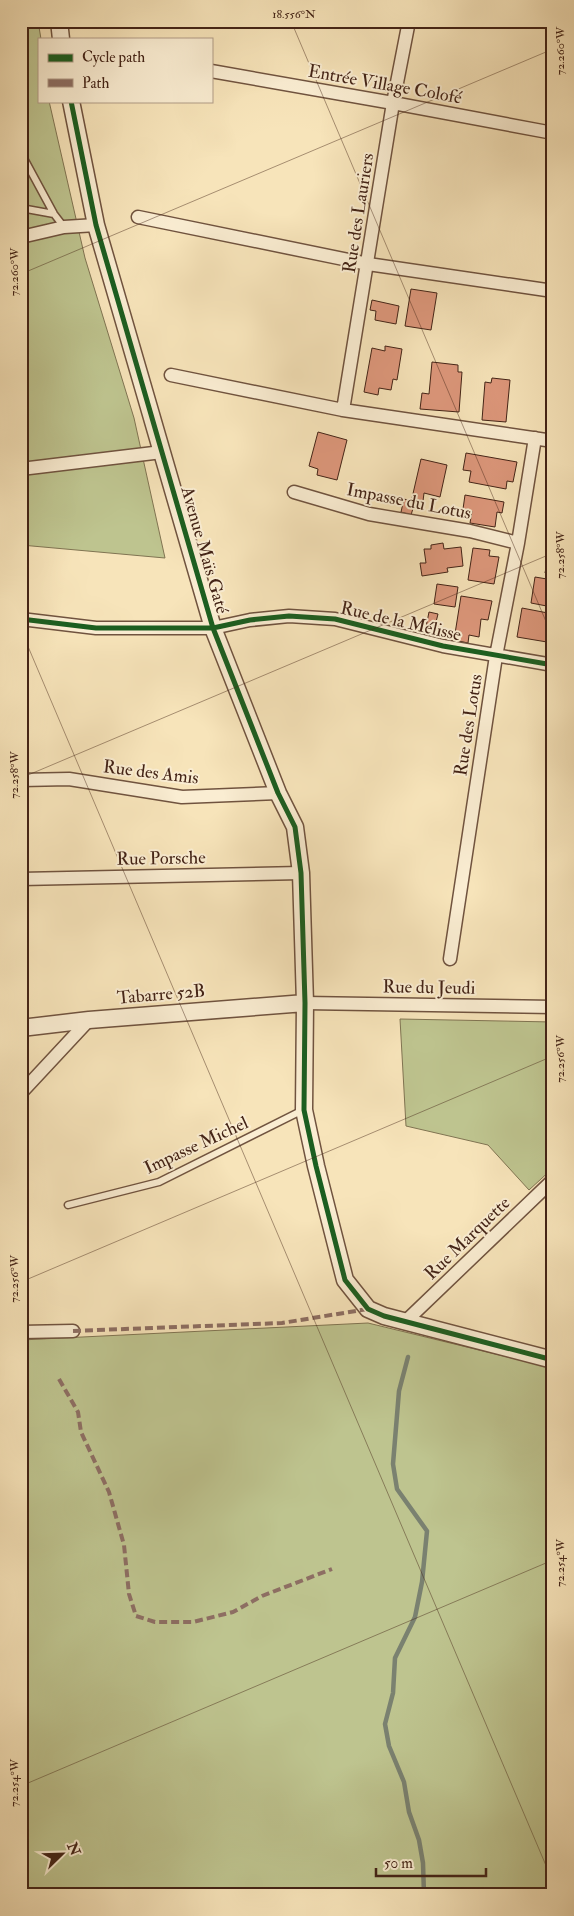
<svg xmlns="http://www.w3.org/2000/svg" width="574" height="1916" viewBox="0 0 574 1916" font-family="'IM FELL Double Pica',serif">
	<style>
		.green { fill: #bec48f; stroke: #807452 }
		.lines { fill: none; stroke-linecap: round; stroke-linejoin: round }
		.stream { stroke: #7a8170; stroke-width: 4.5 }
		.building { fill: #dd977b; stroke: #432316 }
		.service-casing { stroke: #70533f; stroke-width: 9 }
		.minor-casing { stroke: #70533f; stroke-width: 15 }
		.tertiary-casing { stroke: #70533f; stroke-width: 19 }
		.service { stroke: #faedd2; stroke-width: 6 }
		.minor { stroke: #faedd2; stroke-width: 12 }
		.tertiary { stroke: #faedd2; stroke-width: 16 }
		.quiet { stroke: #8d6e63; stroke-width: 4; stroke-dasharray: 8 4; stroke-linecap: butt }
		.cycleway-casing { stroke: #faedd2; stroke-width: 8 }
		.cycleway { stroke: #1b5e20; stroke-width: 5 }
		.ticks { fill: none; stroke: #432316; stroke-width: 1; stroke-opacity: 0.45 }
		.labels { text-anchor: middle; stroke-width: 4; stroke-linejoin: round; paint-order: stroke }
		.street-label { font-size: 18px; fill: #432316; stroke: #faedd2 }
		.neatline { fill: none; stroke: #432316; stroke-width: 2 }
		.ticks-label { font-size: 12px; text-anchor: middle; fill: #432316 }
	</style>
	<rect width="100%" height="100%" fill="#f7e4ba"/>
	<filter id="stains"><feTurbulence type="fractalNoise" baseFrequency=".004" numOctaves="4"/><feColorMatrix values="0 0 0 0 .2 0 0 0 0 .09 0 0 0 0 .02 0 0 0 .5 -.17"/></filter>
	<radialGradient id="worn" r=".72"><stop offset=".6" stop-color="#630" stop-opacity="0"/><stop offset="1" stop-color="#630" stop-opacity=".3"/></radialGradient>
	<path class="green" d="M21,21H38L41,39H39V101H49L85,258L134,418L165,558L21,545Z
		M400,1019L553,1022V1168L529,1190L488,1145L406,1126Z
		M368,1323L553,1368V1895H21V1340Z"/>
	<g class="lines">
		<path class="stream" d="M408,1357L399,1391L393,1464L397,1489L427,1531L422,1582L415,1617L395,1658L393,1693L385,1724L389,1746L404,1782L409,1812L419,1840L423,1863L424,1895"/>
	</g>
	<path class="building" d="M411,289L437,293L431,330L405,326Z
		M372,300L399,306L396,324L375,320L376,311L370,310Z
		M385,346L402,349L397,380L393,379L391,390L379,388L378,395L364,392L372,348L385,351Z
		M432,362L458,365V372H462L459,412L420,409L422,393L429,394Z
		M492,378L510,380L506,422L482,420L485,382L491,383Z
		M318,432L347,440L337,480L317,475L318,469L309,466Z
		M466,453L517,462L513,482L507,481L506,489L469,482L471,471L463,470Z
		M421,459L447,465L440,497L424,493L423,501L412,498Z
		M553,482V507L548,505Z
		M465,495L504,502L502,513L497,512L495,527L470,523L472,511L463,509Z
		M404,499L415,502L411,515L401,512Z
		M551,540L553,541V574L545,573Z
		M443,543L444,549L461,547L463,566L447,568L448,572L422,576L420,563H426L424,549H431V545Z
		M473,548L490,550L489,556L499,557L494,584L468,580Z
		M535,577L553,580L552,607L531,603Z
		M437,584L458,587L455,607L434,604Z
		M461,596L492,601L488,620L481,619L479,637L469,635L468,643L454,640Z
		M522,608L553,614V643L517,637Z
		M429,612L438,614L436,622L440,623L437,640L424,637Z"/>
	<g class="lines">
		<defs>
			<path id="service" d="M21,153L54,214L64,227
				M21,208L54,214
				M68,1205L159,1182L303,1110"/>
			<path id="minor" d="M211,71L393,103L553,133
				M138,217L368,264L553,291
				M21,237L64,227L96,225
				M171,375L343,410L553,441
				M343,410L393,103L409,21
				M21,469L162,452
				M294,492L369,514L470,531L518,543
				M21,619L96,628H213L250,620L289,616L335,619L443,646L553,665
				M21,780L69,779L182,797L278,793
				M21,879L301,873
				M450,959L496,656L518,543L535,438
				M305,1003L553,1007
				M21,1093L89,1020
				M406,1321L553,1180
				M21,1332L73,1331"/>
			<path id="tertiary" d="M59,21L61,39
				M71,101L96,225L213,628L278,793L295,827L301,873L305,1003L304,1110L316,1166L345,1280L368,1309L384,1316L553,1360
				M21,1028L89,1020L305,1003"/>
		</defs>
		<use href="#service" class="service-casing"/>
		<use href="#minor" class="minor-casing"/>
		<use href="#tertiary" class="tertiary-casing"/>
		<use href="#service" class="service"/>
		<use href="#minor" class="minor"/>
		<use href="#tertiary" class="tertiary"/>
		<path class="quiet" d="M73,1331L282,1323L368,1309
			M59,1379L78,1412L81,1432L109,1492L124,1545L129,1594L136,1616L155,1622H193L233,1612L262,1596L332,1569"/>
		<defs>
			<path id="cycleway" d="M71,101L96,225L213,628L278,793L295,827L301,873L305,1003L304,1110L316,1166L345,1280L368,1309L384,1316L553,1360
				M21,619L96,628H213L250,620L289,616L335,619L443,646L553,665"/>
		</defs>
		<use href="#cycleway" class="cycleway-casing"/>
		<use href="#cycleway" class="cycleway"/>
	</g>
	<path class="ticks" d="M291,21L553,638M21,274L553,49M21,630L553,1882M21,778L553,553M21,1282L553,1056M21,1786L553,1560M21,1875L30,1895"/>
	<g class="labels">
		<g class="street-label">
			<text transform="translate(385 84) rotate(10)" y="6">Entrée Village Colofé</text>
			<text transform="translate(358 213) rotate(-81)" y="6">Rue des Lauriers</text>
			<text transform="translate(409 501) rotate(11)" y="6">Impasse du Lotus</text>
			<text transform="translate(205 550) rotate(74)" y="6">Avenue Maïs Gaté</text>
			<text transform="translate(401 621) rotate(13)" y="6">Rue de la Mélisse</text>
			<text transform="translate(468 725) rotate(-81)" y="6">Rue des Lotus</text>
			<text transform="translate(151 772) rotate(7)" y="6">Rue des Amis</text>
			<text transform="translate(161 858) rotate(-1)" y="6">Rue Porsche</text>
			<text transform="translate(429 987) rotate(1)" y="6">Rue du Jeudi</text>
			<text transform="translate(161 994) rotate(-5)" y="6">Tabarre 52B</text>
			<text transform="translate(196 1145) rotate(-25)" y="6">Impasse Michel</text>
			<text transform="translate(467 1238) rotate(-44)" y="6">Rue Marquette</text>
		</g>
	</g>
	<rect width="574" height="1916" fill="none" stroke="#f7e4ba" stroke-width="55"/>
	<rect x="38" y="38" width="175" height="65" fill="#faedd2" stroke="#b19c87"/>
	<rect x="48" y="54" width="25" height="8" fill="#1b5e20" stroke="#b19c87"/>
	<text x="82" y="62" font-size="15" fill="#432316">Cycle path</text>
	<rect x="48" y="79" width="25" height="8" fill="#8d6e63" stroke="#b19c87"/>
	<text x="82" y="88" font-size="15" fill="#432316">Path</text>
	<g transform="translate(62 1854) rotate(67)" stroke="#faedd2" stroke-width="4" paint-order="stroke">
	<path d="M0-4L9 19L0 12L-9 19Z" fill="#432316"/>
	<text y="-8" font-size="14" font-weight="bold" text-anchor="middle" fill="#432316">N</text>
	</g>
	<path d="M376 1868v8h110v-8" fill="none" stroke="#432316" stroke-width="2.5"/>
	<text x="384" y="1868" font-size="15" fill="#432316" stroke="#faedd2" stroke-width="4" paint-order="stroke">50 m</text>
	<rect x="28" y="28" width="518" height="1860" class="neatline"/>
	<g class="ticks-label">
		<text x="294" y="18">18.556°N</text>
		<text transform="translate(560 51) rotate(-90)" y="4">72.260°W</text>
		<text transform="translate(14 272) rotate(-90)" y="4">72.260°W</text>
		<text transform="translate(560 555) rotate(-90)" y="4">72.258°W</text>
		<text transform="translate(14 775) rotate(-90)" y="4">72.258°W</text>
		<text transform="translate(560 1059) rotate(-90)" y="4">72.256°W</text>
		<text transform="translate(14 1279) rotate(-90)" y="4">72.256°W</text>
		<text transform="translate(560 1563) rotate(-90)" y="4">72.254°W</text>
		<text transform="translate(14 1783) rotate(-90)" y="4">72.254°W</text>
	</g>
	<rect width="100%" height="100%" filter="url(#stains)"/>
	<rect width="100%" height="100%" fill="url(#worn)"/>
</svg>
